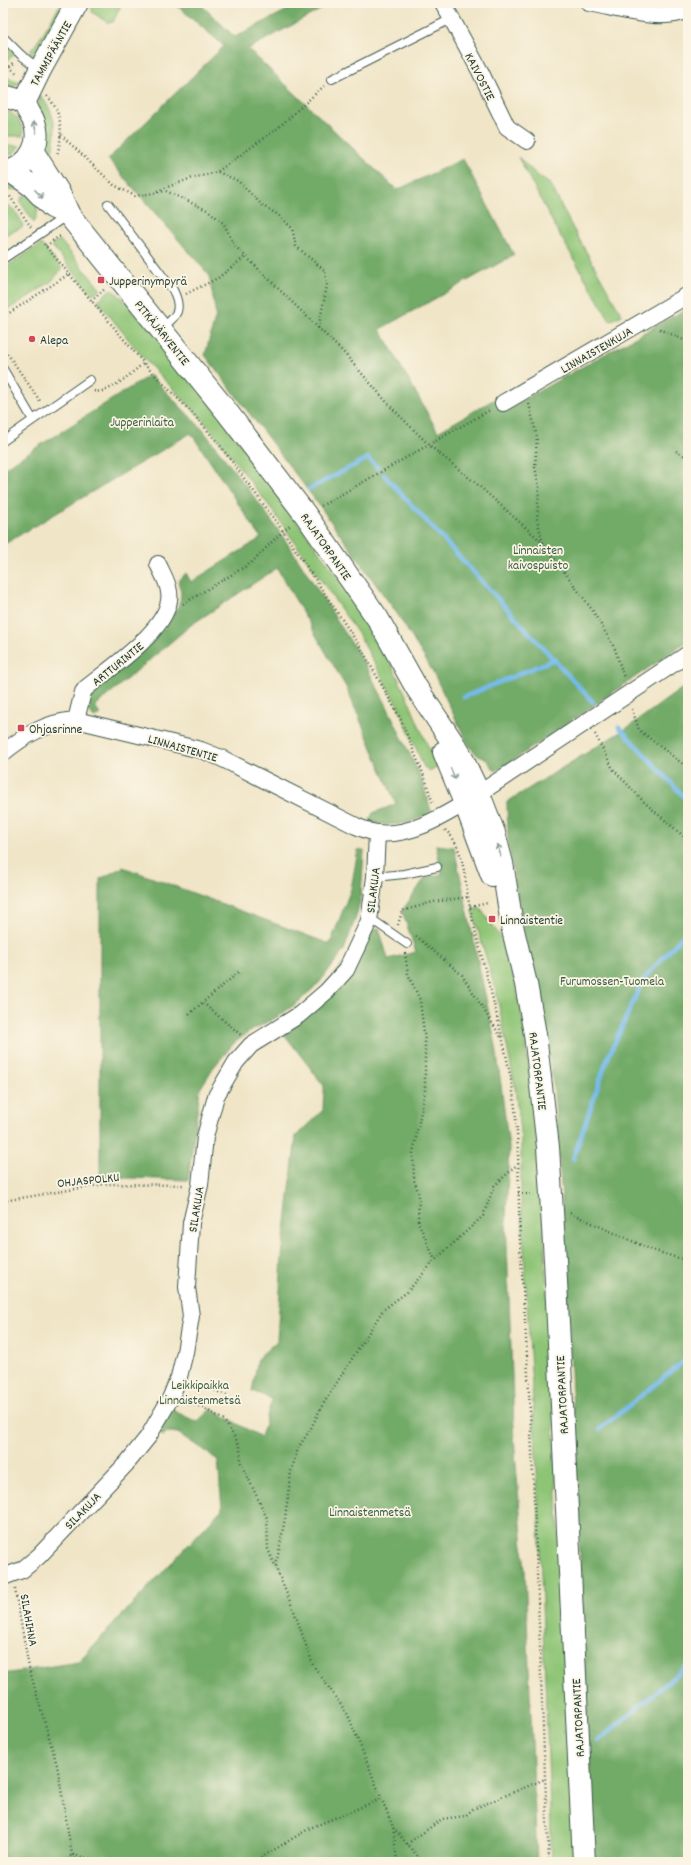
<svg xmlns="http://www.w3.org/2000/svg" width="691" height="1865" viewBox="0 0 691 1865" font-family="Dekko,sans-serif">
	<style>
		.green { fill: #8ec476; stroke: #568055 }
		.forest { fill: #72aa67; stroke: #48744e }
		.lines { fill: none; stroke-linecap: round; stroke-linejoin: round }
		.stream { stroke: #75baeb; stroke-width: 4.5 }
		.lane-casing { stroke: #3e564a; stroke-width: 10 }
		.street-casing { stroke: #3e564a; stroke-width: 18 }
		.secondary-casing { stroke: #3e564a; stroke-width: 24 }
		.primary-casing { stroke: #3e564a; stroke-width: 24 }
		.path { stroke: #3e564a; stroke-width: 2.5; stroke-dasharray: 1 3; stroke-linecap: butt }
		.lane { stroke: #fff; stroke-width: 8 }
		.street { stroke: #fff; stroke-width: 16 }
		.secondary { stroke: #fff; stroke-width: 22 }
		.primary { stroke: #fff; stroke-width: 22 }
		.oneway { stroke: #8f9e9a }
		.poi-dot { fill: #d1495b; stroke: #fcf5e5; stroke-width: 1.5 }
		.labels { text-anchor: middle; stroke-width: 3.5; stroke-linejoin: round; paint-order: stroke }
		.street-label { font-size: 13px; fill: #1f3d34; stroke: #fcf5e5 }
		.poi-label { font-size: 13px; fill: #1f3d34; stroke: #fcf5e5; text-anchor: start }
		.park-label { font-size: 13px; fill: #3b5f44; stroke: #fcf5e5 }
	</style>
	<rect width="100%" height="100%" fill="#fcf5e5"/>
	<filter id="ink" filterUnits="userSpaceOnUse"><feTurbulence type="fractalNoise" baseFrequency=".025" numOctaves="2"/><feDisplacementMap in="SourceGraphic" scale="8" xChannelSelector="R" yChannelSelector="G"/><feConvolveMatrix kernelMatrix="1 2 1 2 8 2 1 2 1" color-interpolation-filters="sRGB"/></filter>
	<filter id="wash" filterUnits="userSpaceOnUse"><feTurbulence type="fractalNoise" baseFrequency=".012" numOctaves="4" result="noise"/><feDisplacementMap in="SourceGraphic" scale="16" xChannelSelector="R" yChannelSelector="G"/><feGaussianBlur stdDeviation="0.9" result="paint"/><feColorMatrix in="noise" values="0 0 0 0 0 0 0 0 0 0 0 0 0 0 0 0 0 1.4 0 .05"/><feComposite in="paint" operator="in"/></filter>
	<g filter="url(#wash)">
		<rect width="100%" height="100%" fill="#f0e5c7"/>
		<path class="green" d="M61,3H67L38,55H32L29,53L41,37Z
			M92,3H122L113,22L108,23L92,12Z
			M3,41L15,54L3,64Z
			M3,76L20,82L14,87L3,88Z
			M40,95C60,119 57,138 47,167L38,105Z
			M3,110C16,113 23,122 23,136H6L3,133Z
			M8,145L20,146L14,153L3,157V146Z
			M518,157L537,175L551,185L570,223L622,315L610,321L557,230Z
			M3,179L20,188L3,192Z
			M32,192C38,204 40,210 34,223L21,203V198Z
			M7,205C14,208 22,219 23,227L3,236V208Z
			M60,240L101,290L92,294L52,246V244Z
			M41,244L61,267V270L51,282L3,313V269Z
			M111,289L135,308L217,412L371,622L407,697L437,768L430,771L424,767L398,706L359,635L273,511L204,421L146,361L99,303L98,300Z
			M480,908L502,939L511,963L523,1020L542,1190L575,1862H552L537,1472L521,1200V1141L515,1087L496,991L472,910Z"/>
		<path class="forest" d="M174,3H199L235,37L301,3H333L248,49L397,190L463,159L514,255L380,329L438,432L495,399L503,411L688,308V361L685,371L688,391V641L509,763L495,771L487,760L477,755L468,744L432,670L398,615L316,501L205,355L216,315L209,275L108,159L224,46Z
			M150,375L203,430L267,514L298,559L363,661L386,704L421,778L431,811C409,826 397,825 371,824L370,819L373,813L396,804L346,687L277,568L191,625L95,706L100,715L94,718L87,709V692C113,672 180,629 181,594C181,590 179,585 178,582L186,573L191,582L261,538L191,433L3,545V469Z
			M688,684V1862H593L578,1506L562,1198L554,1091L543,1014L525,938L508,843L507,802L630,726Z
			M436,845L454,847L496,1046L509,1148L506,1219L515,1453L525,1571L537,1862H3V1674L78,1662L222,1509L218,1460L178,1433L170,1432L162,1436L160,1430L170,1409L197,1422L211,1409L261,1437L272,1399L252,1391L258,1358L277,1341L282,1257L296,1136L323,1110L324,1086L284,1034L370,932L379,928L388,959L416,952L402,911L425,878L442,874Z
			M358,850L364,851L361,895L357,914L344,950L319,983L296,1004L277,1017L252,1030L234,1043L213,1068L200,1089L188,1180L100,1177V879L123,867L330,944L351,889Z"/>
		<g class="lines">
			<path class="stream" d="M384,475L593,702
				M309,489L368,458L378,468
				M464,697L555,659
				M619,727L688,801
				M573,1159L607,1060L643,980L688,930
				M600,1429L688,1358
				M598,1741L688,1665"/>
		</g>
	</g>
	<g filter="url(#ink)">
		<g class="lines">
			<defs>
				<path id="lane" d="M3,4L4,3
					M3,37L21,55L39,69
					M332,79L451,19
					M108,204L173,290C183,310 177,316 161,329
					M3,259L66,216
					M3,369L33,420
					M3,441L90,380
					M375,877L404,874L437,867
					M369,921L377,923L407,944"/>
				<path id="street" d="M443,3L480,71L507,127L527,141
					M589,3C618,8 660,23 688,10
					M503,403L688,295
					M76,720L83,692L86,688C109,669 175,626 169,592C168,582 162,573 158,564
					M3,753C25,735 47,722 76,720L201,750L221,758L356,826C363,829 370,832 377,833C408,837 440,818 465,803L688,654
					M3,1577L22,1570L39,1556L127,1463L148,1437L170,1399L179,1377L185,1352L191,1316L187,1287L191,1223L200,1185L205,1137L216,1096L236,1062L251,1045L299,1015L327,991L346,970L369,921L375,877L377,833"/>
				<path id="secondary" d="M24,103L40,70L77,3"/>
				<path id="primary" d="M3,96C9,98 19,99 24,103C26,106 28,111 30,114C46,139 31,168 3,173
					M33,152L59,193L69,215L227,412L305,514L378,619L416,687L459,752L479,794L494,833L502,863L513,930L526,984L535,1034L548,1147L555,1260L584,1862
					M10,171L32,186L52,207L69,215
					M444,752L465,803L492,875"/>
			</defs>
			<use href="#lane" class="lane-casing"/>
			<use href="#street" class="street-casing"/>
			<use href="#secondary" class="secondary-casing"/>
			<use href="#primary" class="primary-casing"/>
			<path class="path" d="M9,67L18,74
				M3,71L14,63
				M47,96C63,113 63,134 57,155
				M61,135L114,185L135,196L166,191L209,211L224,224L234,245L344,353L391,407L429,445L478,485L543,543L593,611L615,649L624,678
				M218,172L238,181L263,206L277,214L292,228L296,246L325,271L327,286L318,329
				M157,191L189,179L217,172L278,128L324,86
				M3,197L9,195L31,227
				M44,244L147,367L194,415L219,444L283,531L361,648L399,716L425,778L433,804
				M46,246L58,237L62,236
				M186,294L218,278L245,257
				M91,301L106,288
				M3,317L69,274
				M660,329L688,342
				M3,347L40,401
				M94,391C109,395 132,372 144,363
				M529,404L537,437L535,467L539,487L537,519L543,543
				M676,451L688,458
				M321,506L490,410
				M183,604L251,563L283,531L291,525
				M632,709L639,730L688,768
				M595,734L613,769L645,803L688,840
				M445,830C465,845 465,886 470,908C484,970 503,1030 513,1092C521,1147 517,1204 521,1260C535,1460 539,1661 549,1862
				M470,907L488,903
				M398,925L402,911L433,902L468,897
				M416,936L462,975L501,1037
				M405,953L408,974L420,1000L425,1041V1091L413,1153L414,1180L419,1195L418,1222L435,1260
				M203,1003L241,1035
				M189,1014L239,972
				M518,1193L534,1195
				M3,1201L105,1184L185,1185
				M570,1213L652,1250L688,1261
				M192,1382L229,1396
				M183,1402L202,1407L224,1420L240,1446L241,1463L267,1518L268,1549L294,1611L313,1665L348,1715L393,1827L397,1862
				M276,1566L285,1518L291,1472L298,1448L310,1430L322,1406L383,1310L407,1292L435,1260L483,1216L494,1186L518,1164
				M15,1589L29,1668L57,1765L72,1855L76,1862
				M393,1828L423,1862
				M407,1844L442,1819L465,1816L473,1809L545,1779
				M73,1855L103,1862
				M64,1862L72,1855
				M254,1862L310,1828L381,1799"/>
			<use href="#lane" class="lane"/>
			<use href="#street" class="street"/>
			<use href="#secondary" class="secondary"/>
			<use href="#primary" class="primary"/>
		</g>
		<defs><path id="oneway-shaft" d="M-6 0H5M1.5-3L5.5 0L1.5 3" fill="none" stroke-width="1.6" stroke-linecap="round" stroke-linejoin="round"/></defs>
		<g class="oneway">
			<use href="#oneway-shaft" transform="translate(35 127) rotate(-103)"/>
			<use href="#oneway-shaft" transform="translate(39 194) rotate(45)"/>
			<use href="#oneway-shaft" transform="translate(453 774) rotate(67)"/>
			<use href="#oneway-shaft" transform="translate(499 850) rotate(-105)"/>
		</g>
	</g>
	<g class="poi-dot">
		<rect x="97" y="276" width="8" height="8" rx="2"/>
		<circle cx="32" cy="339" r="4"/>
		<rect x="17" y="724" width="8" height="8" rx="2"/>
		<rect x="488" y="915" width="8" height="8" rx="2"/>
	</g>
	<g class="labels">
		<g class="street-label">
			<text transform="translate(50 53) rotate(-61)" y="5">TAMMIPÄÄNTIE</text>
			<text transform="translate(481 76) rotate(63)" y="5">KAIVOSTIE</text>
			<text transform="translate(163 332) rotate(51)" y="5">PITKÄJÄRVENTIE</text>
			<text transform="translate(596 349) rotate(-30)" y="5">LINNAISTENKUJA</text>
			<text transform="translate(327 546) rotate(55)" y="5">RAJATORPANTIE</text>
			<text transform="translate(117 663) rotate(-39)" y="5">ARTTURINTIE</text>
			<text transform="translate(183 747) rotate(16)" y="5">LINNAISTENTIE</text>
			<text transform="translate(372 890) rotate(-83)" y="5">SILAKUJA</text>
			<text transform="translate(539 1071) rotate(83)" y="5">RAJATORPANTIE</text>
			<text transform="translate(88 1179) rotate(-6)" y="5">OHJASPOLKU</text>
			<text transform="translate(195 1209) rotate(-81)" y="5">SILAKUJA</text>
			<text transform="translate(561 1395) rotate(-93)" y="5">RAJATORPANTIE</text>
			<text transform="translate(82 1510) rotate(-46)" y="5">SILAKUJA</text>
			<text transform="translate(30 1620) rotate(80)" y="5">SILAHIHNA</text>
			<text transform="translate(577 1718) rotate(-93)" y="5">RAJATORPANTIE</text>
		</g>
		<g class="poi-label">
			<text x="109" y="285">Jupperinympyrä</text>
			<text x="40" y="344">Alepa</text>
			<text x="29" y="733">Ohjasrinne</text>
			<text x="500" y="924">Linnaistentie</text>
		</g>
		<g class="park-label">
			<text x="142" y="426">Jupperinlaita</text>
			<text x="538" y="554">Linnaisten<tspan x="538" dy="15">kaivospuisto</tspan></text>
			<text x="612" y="985">Furumossen-Tuomela</text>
			<text x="200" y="1389">Leikkipaikka<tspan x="200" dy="15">Linnaistenmetsä</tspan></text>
			<text x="370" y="1516">Linnaistenmetsä</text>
		</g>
	</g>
	<rect width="691" height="1865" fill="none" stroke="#fcf5e5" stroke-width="16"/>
</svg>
